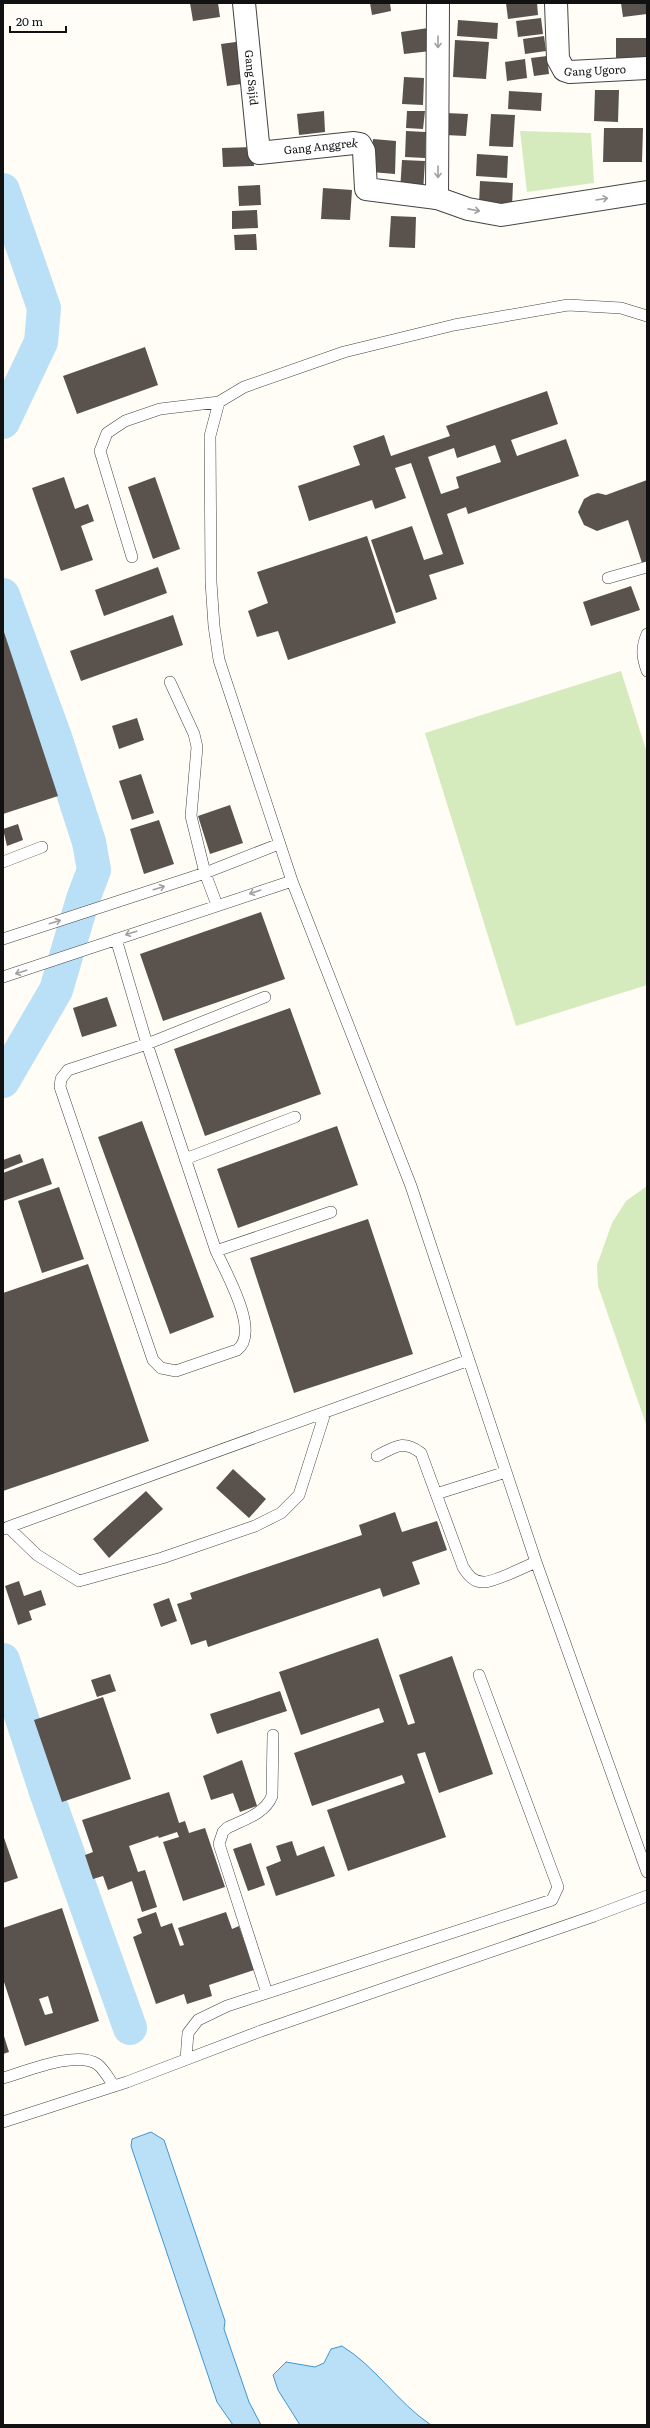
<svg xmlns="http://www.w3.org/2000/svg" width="650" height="2428" viewBox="0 0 650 2428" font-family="Literata,serif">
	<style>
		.green { fill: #d5ebbd }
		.water { fill: #b9e0f7; stroke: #3f96cf }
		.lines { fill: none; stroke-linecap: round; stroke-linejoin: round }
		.river { stroke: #b9e0f7; stroke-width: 34 }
		.building { fill: #5a524d; fill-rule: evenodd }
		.service-casing { stroke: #444; stroke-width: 12 }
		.minor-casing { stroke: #444; stroke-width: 24 }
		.service { stroke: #fff; stroke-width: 11 }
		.minor { stroke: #fff; stroke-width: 22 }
		.oneway { stroke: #a0a0a0 }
		.labels { text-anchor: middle; stroke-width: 4; stroke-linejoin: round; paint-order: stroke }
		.street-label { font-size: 11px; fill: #111; stroke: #fff }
	</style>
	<rect width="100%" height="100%" fill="#fffdf5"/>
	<path class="green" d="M520,131L591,133L594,183L527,192Z
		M621,671L647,753V985L516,1026L425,733Z
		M647,1186V1427L598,1286L597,1265L612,1223L626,1201Z"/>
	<path class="water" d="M151,2132L164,2140L225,2321L224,2329L249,2402L261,2425H233L217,2402L131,2146L132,2139Z
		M342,2346C375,2366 398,2403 431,2425H300L278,2390L273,2375L286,2362L315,2367L324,2363L331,2349Z"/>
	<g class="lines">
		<path class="river" d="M3,190L44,308L41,342L3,422
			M3,595L55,737L89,842L94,870L83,899L56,990L3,1081
			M3,1660L46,1792L130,2028"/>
	</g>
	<path class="building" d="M190,3H218L220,17L193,21Z
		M370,3H390L391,11L372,15Z
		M506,3H537L538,15L508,19Z
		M621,3H647V14L623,17Z
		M541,18L543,34L518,37L516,21Z
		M458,20L498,23L497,39L457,36Z
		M428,28L431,51L404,54L401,32Z
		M544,36L546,51L525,54L523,39Z
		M616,38H647V61H616Z
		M455,40L489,42L486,79L453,77Z
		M243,41L249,83L227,86L221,44Z
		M547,56L549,74L534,76L531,58Z
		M525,59L527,78L507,81L505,62Z
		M404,77L424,78L423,105L402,104Z
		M595,90H619L618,122L594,121Z
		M509,91L542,93L541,111L508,109Z
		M324,111L325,132L299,135L297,114Z
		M407,111H425L423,129L406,128Z
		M446,113L468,114L466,136L445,135Z
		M491,114L515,115L513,147L489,146Z
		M604,128H643L642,162H603Z
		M406,131L426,132L425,158L405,157Z
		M373,139L396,141L395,174L371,172Z
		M253,147L254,166L223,167L222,148Z
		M477,154L508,156L507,178L476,176Z
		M402,160L425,161L423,192L400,191Z
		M480,181L513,183L512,207L479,205Z
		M260,185L261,205L239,206L238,186Z
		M323,188L352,190L350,220L321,219Z
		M257,210L258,228L232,229V211Z
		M391,216L416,217L415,248L389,247Z
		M256,234L257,250H235L234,235Z
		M145,347L158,385L77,414L63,376Z
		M547,391L558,424L511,440L517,456L566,439L579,476L468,514L466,507L447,514L464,564L429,575L437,599L396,613L371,540L412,526L424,560L443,554L411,463L395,468L406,498L375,509L372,500L309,521L298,486L360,465L353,446L384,435L391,456L450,436L446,426ZM495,445L501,462L456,477L459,488L441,494L428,457L454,448L457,458Z
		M64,477L75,509L88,504L94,521L81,526L93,560L61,571L32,488Z
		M155,477L180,549L153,559L128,487Z
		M647,480V565L643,566L628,520L597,531L584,525L578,512L584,499L591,495L598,493L606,495Z
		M367,536L396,623L288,660L278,631L257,637L248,611L268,603L257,572Z
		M158,567L167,593L104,616L95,590Z
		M631,586L640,610L591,626L583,602Z
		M173,615L183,645L81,681L70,651Z
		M3,629L58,796L3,814Z
		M137,718L144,740L119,749L112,726Z
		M141,774L154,813L132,820L119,781Z
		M230,805L243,843L210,854L198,816Z
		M159,820L174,864L144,874L130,829Z
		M18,824L23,840L7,846L3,829Z
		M261,912L285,979L163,1021L140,954Z
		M107,997L117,1026L82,1037L73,1008Z
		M290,1008L321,1094L205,1136L174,1049Z
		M142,1121L214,1317L170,1334L98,1137Z
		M337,1126L358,1185L238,1228L217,1169Z
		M20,1154L23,1162L3,1170V1160Z
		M43,1158L52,1184L3,1201V1173Z
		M59,1187L84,1259L42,1273L18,1201Z
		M368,1219L413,1354L294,1393L250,1258Z
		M88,1264L149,1441L3,1491V1293Z
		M233,1469L266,1499L249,1518L216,1488Z
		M146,1491L163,1509L109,1558L93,1539Z
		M395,1512L402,1532L437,1521L447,1550L412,1562L420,1584L383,1597L380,1588L208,1647L206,1640L191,1645L177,1604L192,1599L190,1593L362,1535L359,1525Z
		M19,1581L24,1596L41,1590L46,1605L29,1611L32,1620L18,1625L5,1586Z
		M169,1598L177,1621L161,1627L153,1604Z
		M378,1638L408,1725L415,1723L399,1675L452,1656L493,1774L439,1793L425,1752L417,1754L446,1837L348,1871L327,1810L405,1783L402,1775L312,1806L294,1753L384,1722L379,1708L301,1735L279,1672Z
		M110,1674L116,1691L97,1697L91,1680Z
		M280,1691L287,1711L217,1734L210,1714Z
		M103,1697L131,1779L62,1802L34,1720Z
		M242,1760L257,1806L240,1812L233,1793L211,1800L203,1776Z
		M169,1792L179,1823L185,1821L189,1833L205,1828L225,1887L183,1901L163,1842L179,1837L177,1832L159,1838L158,1836L129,1846L138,1872L145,1870L157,1907L142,1912L132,1881L108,1890L103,1876L93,1879L85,1855L93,1852L82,1820Z
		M3,1835L18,1878L3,1883Z
		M292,1841L297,1856L324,1846L335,1876L276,1896L266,1867L281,1861L276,1846Z
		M251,1843L265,1885L248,1891L233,1849Z
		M62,1908L99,2021L25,2046L3,1979V1928ZM48,1996L53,2013L45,2015L39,1999Z
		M156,1912L161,1927L172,1923L180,1946L184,1945L178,1928L226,1912L232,1929L239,1926L254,1970L209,1985L212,1996L187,2004L184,1994L156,2004L133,1937L142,1933L137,1919Z
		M3,2033L9,2052L3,2054Z"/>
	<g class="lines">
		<defs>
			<path id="service" d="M647,316L621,308L568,305L454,325L344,352L244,387L219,402L210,436L211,582L214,626L219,660L292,881L411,1186L536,1562L647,1872
				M132,557L100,451L107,433L125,421L160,409L219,402
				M608,578L647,567
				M647,634C641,648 642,657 647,671
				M170,682L194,734L197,747L191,816L205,873L217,905
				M3,862L42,847
				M3,939L205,873L279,844
				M116,939L147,1044L216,1251
				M3,977L292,881
				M265,997L147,1044L68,1070L61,1079L60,1087L153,1360L161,1368L176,1371L237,1350C261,1333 226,1273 216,1251L331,1212
				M185,1159L295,1117
				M377,1456C395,1447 403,1439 421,1453L463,1567C468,1575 474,1583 485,1582C496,1581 525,1567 536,1562
				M436,1494L506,1472
				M8,1527L37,1555L79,1581L162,1558L255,1526L281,1513L299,1495L325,1413
				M3,1529L469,1360
				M267,1993L219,1844L223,1832L227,1828C243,1820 265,1814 272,1796L273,1735
				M186,2059L188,2033L198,2020L227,2006L552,1900L558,1887L479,1675
				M3,2078C25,2072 76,2050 97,2064C104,2069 109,2079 114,2086
				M3,2122L127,2082L261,2031L594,1916L647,1896"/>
			<g id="minor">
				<path id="s1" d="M244,3L259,153L354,143L360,144L364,151L366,189L437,198L468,209L501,215L647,192"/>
				<path id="s2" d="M556,3L558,59L564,70L570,72L647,68"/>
				<path d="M437,198L438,3"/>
			</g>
		</defs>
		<use href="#service" class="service-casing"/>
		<use href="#minor" class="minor-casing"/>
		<use href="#service" class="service"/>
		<use href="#minor" class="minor"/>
	</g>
	<defs><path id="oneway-shaft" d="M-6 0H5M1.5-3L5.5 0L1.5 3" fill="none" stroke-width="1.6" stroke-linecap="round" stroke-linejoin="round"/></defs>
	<g class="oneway">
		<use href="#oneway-shaft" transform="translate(438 42) rotate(90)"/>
		<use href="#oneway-shaft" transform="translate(438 172) rotate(90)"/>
		<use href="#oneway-shaft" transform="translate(602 199) rotate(-9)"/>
		<use href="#oneway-shaft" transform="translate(474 210) rotate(11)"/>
		<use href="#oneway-shaft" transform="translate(159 888) rotate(-18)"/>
		<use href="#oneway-shaft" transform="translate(255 892) rotate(161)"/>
		<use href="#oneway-shaft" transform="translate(55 922) rotate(-18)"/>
		<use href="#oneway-shaft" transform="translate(131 933) rotate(162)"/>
		<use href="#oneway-shaft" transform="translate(21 972) rotate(162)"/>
	</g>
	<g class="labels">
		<g class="street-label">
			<text dy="4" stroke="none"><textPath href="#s2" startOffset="100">Gang Ugoro</textPath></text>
			<text dy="4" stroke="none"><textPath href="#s1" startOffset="75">Gang Sajid</textPath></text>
			<text dy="4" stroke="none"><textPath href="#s1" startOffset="213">Gang Anggrek</textPath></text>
		</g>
	</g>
	<rect width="650" height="2428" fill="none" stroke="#111111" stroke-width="8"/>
	<path d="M10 26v6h56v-6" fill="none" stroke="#111111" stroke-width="2"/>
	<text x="16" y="26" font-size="12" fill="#111111" stroke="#ffffff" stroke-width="3" paint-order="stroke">20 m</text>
</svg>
